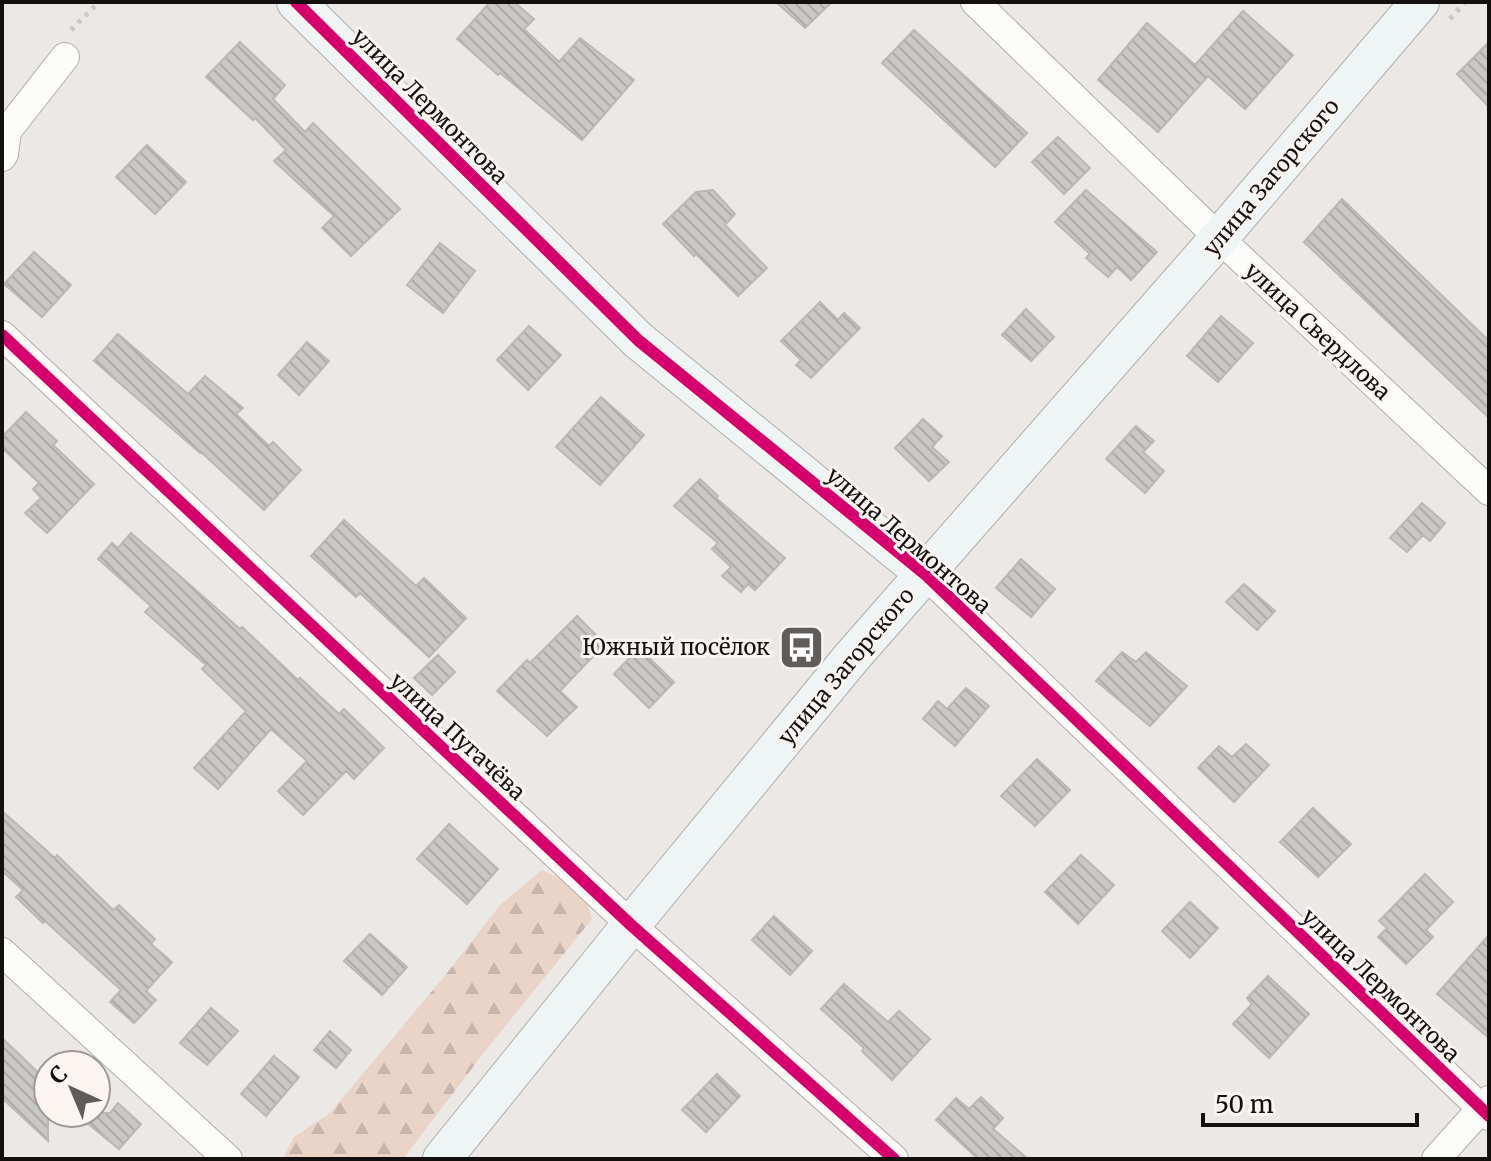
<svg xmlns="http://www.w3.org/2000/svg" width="1491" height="1161" viewBox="0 0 1491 1161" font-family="Merriweather,serif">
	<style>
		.forest { fill: url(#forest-firs) }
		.building { fill: url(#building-back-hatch); stroke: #bab7b6; stroke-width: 2 }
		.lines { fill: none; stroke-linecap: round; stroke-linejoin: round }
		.street-casing { stroke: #b0adab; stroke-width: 30 }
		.secondary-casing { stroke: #b0adab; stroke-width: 40 }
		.path { stroke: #cac9c8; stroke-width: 5; stroke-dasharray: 4 6; stroke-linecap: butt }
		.street { stroke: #fcfcfb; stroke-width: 28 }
		.secondary { stroke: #eff4f5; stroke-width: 38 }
		.cycleway-casing { stroke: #fbf4f0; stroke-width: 17 }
		.cycleway { stroke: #d6006c; stroke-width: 12 }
		.labels { text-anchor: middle; stroke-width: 6; stroke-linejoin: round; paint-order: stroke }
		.street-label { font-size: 22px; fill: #13100f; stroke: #fbf4f0 }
		.poi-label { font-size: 22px; fill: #13100f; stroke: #fbf4f0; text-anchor: end }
	</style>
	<defs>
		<pattern id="forest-firs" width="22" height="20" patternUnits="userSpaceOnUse" patternTransform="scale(2)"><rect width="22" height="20" fill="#ead4c8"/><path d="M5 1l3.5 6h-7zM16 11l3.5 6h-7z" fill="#c8b5ab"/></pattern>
		<pattern id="building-back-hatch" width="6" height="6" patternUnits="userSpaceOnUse" patternTransform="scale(2)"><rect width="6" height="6" fill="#cac8c6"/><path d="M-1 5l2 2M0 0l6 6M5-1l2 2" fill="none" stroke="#adaba9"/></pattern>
	</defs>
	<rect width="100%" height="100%" fill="#ebe8e6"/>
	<path class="forest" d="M542,870L561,879L587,902L592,919L486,1050L403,1159H283L294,1137L330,1113L447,973L500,905Z"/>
	<path class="building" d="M490,2H514L534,19L524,29L559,62L580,38L634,80L582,140L500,73L498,75L457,39Z
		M776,2H832L805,28Z
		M1243,11L1293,55L1245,109L1208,76L1158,132L1098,80L1147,23L1195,65Z
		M914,30L1027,133L995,167L882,63Z
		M240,42L285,85L273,99L305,132L313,123L400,209L351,256L322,228L334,216L274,161L286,150L255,118L253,120L206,77Z
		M1489,42V107L1457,74Z
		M1058,137L1090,168L1064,194L1032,162Z
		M147,145L186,182L155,214L116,177Z
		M713,190L735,214L725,225L767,268L738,296L696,254L694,256L663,224L696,192Z
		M1086,190L1157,252L1131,280L1117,267L1108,277L1086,258L1090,254L1055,222Z
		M1342,199L1489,341V418L1304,242Z
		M440,243L475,271L443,313L407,285Z
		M34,252L71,285L42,317L4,284Z
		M820,302L838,320L844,313L860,328L811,378L796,365L801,360L781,341Z
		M1026,309L1054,337L1031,361L1002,335Z
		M1221,316L1253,343L1218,382L1187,356Z
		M529,326L561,355L528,390L497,360Z
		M118,334L188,394L205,376L243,408L236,414L269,446L273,442L301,470L264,510L201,452L200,453L94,361Z
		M307,342L329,361L299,395L278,375Z
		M601,397L644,435L600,485L556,447Z
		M26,412L57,441L53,445L94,484L47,533L25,513L41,498L33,489L39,483L2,448V437Z
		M923,419L942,436L932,447L949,462L929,481L895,448Z
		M1136,426L1154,441L1143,452L1164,471L1145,493L1106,459Z
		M700,479L718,496L716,498L785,558L755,590L748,584L741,592L722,576L731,567L712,549L718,543L674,506Z
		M1422,503L1445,523L1430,541L1423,535L1407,552L1390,538Z
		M344,520L416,586L424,578L466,618L429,657L360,593L356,597L311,556Z
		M131,533L240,629L242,627L298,680L300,678L339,714L344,709L384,748L354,779L346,771L303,815L278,791L307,761L271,729L218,789L194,768L246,711L202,669L206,665L145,612L151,606L98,559L112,543L118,548Z
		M1021,559L1055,589L1031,617L996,588Z
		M1244,584L1275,611L1257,630L1226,602Z
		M577,616L605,644L560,691L577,707L547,736L497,691L527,660L530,663Z
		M639,648L674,682L649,708L614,674Z
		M1122,652L1136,662L1146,652L1187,686L1150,726L1096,681Z
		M438,655L455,672L432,695L414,678Z
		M966,688L989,706L955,746L923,719L938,701L947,709Z
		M1246,744L1269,765L1234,802L1198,768L1219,746L1232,757Z
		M1037,759L1070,790L1035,826L1001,796Z
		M1313,808L1351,844L1318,877L1280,842Z
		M2,811L55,858L57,855L113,910L119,905L155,939L151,944L172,962L146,991L156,1000L134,1023L110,1002L121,990L45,921L43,923L16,897L23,890L2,871Z
		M449,824L498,869L467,904L417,859Z
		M1081,855L1114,885L1078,924L1045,892Z
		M1425,874L1453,902L1426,930L1433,937L1406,964L1378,937L1387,928L1379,921Z
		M1190,902L1218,928L1190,958L1162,931Z
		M774,916L812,951L790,975L752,940Z
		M370,934L407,967L382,995L344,961Z
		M1489,935V1038L1437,994Z
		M1268,976L1309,1014L1269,1058L1233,1024L1252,1004L1247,998Z
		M844,984L888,1022L899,1011L930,1039L892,1080L862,1051L864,1048L821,1009Z
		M211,1008L238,1031L207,1065L180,1043Z
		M330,1031L351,1050L336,1068L314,1050Z
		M2,1038L48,1082V1141L2,1098Z
		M274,1056L299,1077L266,1116L241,1094Z
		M717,1074L740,1096L706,1132L682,1110Z
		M981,1097L1003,1118L993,1129L1028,1159H978L936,1120L956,1098L969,1109Z
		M118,1103L141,1124L119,1149L75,1113H110Z"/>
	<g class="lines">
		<defs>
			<path id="street" d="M975,2L1219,238L1489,491
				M2,157L4,154L7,131L65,57
				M2,335L631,925L894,1159
				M925,574L1489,1116
				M2,952L228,1159
				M1436,1159L1489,1100"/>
			<path id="secondary" d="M296,2L638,340L925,574
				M442,1159L631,925L851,658L1219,238L1420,2"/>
		</defs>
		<use href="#street" class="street-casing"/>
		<use href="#secondary" class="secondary-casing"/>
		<path class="path" d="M1450,19L1465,2
			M71,30L99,2"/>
		<use href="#street" class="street"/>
		<use href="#secondary" class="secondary"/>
		<defs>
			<path id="cycleway" d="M296,2L638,340L925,574L1489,1116
				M2,335L631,925L894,1159"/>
		</defs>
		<use href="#cycleway" class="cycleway-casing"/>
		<use href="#cycleway" class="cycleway"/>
	</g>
	<defs>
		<symbol id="bus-square" viewBox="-11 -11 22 22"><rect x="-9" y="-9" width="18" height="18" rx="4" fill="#5f5c5a" stroke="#fbf4f0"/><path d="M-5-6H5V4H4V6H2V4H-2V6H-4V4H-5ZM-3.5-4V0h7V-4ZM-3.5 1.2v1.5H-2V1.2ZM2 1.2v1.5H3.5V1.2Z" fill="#fff"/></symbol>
	</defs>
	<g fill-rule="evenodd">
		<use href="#bus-square" x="776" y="622" width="51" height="51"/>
	</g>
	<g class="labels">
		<g class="street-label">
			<text transform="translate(430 106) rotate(45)" y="8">улица Лермонтова</text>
			<text transform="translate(1271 177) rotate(-50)" y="8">улица Загорского</text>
			<text transform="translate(1318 331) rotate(43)" y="8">улица Свердлова</text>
			<text transform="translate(909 540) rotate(41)" y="8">улица Лермонтова</text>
			<text transform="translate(846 666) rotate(-50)" y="8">улица Загорского</text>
			<text transform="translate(458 736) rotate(43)" y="8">улица Пугачёва</text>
			<text transform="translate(1381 985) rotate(44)" y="8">улица Лермонтова</text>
		</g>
		<g class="poi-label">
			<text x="770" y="655">Южный посёлок</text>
		</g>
	</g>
	<rect width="1491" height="1161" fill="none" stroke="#13100f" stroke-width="8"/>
	<g transform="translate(72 1089) rotate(316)"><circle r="38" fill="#fbf4f0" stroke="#9e9996" stroke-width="2"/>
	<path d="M0-6L14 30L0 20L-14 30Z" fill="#5f5c5a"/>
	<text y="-12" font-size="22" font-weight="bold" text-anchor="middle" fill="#13100f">С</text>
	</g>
	<path d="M1203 1113v12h214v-12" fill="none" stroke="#13100f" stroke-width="4"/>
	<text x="1215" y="1113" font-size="24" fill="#13100f" stroke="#fbf4f0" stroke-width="6" paint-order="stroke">50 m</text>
</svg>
